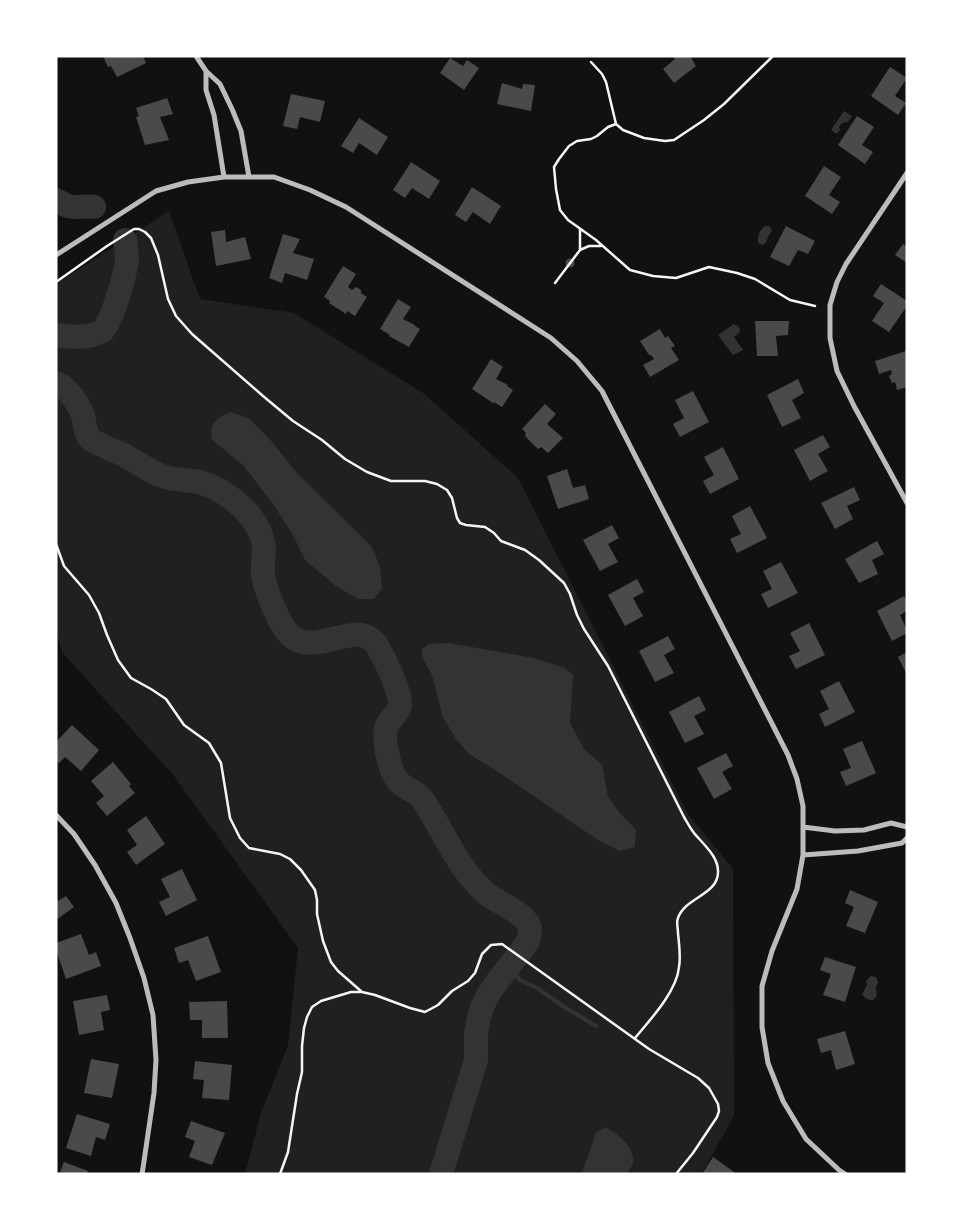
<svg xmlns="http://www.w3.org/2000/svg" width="963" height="1230" viewBox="0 0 963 1230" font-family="Commissioner,sans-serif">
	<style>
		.green { fill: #202020 }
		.water { fill: #333 }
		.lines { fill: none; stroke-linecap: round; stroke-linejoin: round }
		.stream { stroke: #333; stroke-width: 4 }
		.river { stroke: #333; stroke-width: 24 }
		.building { fill: #4a4a4a }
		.path { stroke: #f5f5f5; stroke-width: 2.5 }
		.minor { stroke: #bcbcbc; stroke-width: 5 }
	</style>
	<rect width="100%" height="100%" fill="#111"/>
	<path class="green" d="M169,211L200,299L294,313L423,393L518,478L688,814L733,869L734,1116L701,1174H245L261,1113L288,1045L298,948L174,776L62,652L56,630V284Z"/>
	<path class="water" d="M844,111L852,116L848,122L842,123L839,127L840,130L838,133H835L831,130Z
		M765,226H769L772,230L768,237L766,243L762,245L758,243C757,237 760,230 765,226Z
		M734,324L736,326L737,325L740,329L739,330L740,332L734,337L743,350L733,355L718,335Z
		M231,412L250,419L272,442L297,473L371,546L380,566L382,589L374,599H358L336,586L305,560L293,535L273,504L243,465L212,440C209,422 215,419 231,412Z
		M449,643L534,658L565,668L573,675L570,723L584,749L602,765L608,797L619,812L636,830L635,847L620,851L598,840L497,771L469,754L456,739L443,717L432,675L422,657V649L429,644Z
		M871,976L876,977L878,982C878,983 877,985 876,987C876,993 879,995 873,1000C869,1000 864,998 862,994L867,985L866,981Z
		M606,1127C618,1135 635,1146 633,1163C632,1166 629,1170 627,1174H581L591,1148L596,1132Z"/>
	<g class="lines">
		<path class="stream" d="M508,968L520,980L537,988L563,1006L596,1026"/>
		<path class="river" d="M56,200C60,202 64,205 68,206C76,209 86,205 94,207
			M56,335C70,337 89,339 102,331C112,324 126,271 127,259C127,252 126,246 125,240
			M56,383C67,386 80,406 83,416C85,424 85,433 90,439C101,446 113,450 124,455C137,462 152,473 165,477C176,480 188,480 199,482C215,486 231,497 242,507C253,517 262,532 264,547C264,556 262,565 263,574C265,589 279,626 291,636C318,659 360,613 379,649C386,662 398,687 400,702C401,712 391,717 387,725C382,738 389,770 398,781C404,789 416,790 422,799C444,830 456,868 487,894C498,903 528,914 530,929C530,934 529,937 528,941L522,950L499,979L489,993L482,1007L479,1017L476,1033V1060L441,1174"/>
	</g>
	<path class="building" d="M103,56H143L146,63L117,77L111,66L108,67Z
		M673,56H690L696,66L674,83L663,69L675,59Z
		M450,58L463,66L467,60L479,68L464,90L440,73Z
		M890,67L907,78L895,96L906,103L898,115L871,96Z
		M502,83L522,89L523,84L535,85L531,111L497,104Z
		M291,94L325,101L320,122L300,117L297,129L283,126Z
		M167,98L173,114L160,117L169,140L145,145L136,117L139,116L136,108Z
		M857,116L874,127L862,145L873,152L865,164L838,145Z
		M359,118L388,137L377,155L359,143L353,153L341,146Z
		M411,162L440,181L429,199L412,188L405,198L393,190Z
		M824,166L841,177L829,195L840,202L832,214L805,196Z
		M472,187L501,206L490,224L473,212L466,222L455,215Z
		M786,226L815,241L808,254L798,250L789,266L770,257Z
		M225,230L226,242L245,237L251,259L216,266L211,232Z
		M283,234L300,239L293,253L314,259L307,280L285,273L282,283L269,278Z
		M903,244L907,246V263L895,255Z
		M565.5 263a4.5 4.5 0 1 1 9 0a4.5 4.5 0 1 1-9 0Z
		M343,266L356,274L348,287L352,290L356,287L361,290V293L367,297L355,316L347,311L346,314L329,303L330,301L324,297Z
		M881,284L907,301V306L889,332L872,321L884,303L873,296Z
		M398,299L411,307L403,319L415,325V326L420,329L409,347L389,336L390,335L380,329Z
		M755,321H789L788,335L776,336L778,356H757Z
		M660,329L665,338L668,336L675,346L671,348L679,360L650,377L643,365L654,359L651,355H649L640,341Z
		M906,351L907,387L897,390L895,382L892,383L889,376L892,374L891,370L879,374L875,361Z
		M491,359L503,367L496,379L508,385L507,386L513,390L502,407L494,402L493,403L472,389Z
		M798,379L804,393L792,400L801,418L782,427L767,395Z
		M693,391L709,422L680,437L673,424L684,418L675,400Z
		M545,404L556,414L547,424L563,438L548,453L541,447L538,449L525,436L526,433L522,429Z
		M823,435L830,447L818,454L828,471L810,481L794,450Z
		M723,447L739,479L710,494L703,481L714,475L704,457Z
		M567,469L573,488L585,485L589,499L558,509L547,476Z
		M854,487L860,500L847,506L853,519L835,529L821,503Z
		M750,506L767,538L737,553L730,539L741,534L732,516Z
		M612,525L619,538L608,544L618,562L600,571L583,540Z
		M877,541L884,554L872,560L878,574L859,583L845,559Z
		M781,562L798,593L768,608L761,594L772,589L763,571Z
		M637,579L644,592L633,598L643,616L625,626L608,595Z
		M904,596L907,600V611L900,615L907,630V633L892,641L877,611Z
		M809,623L825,655L796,669L789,656L800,651L790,633Z
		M668,636L675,649L664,655L674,673L655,682L639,651Z
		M907,652V675L898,657Z
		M839,681L855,712L825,727L819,714L829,709L820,691Z
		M699,696L706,710L694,716L704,734L685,743L669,712Z
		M72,725L99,750L81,771L65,757L59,763L56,761V742Z
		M862,741L876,773L846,786L840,772L851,768L843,749Z
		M726,753L733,766L722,772L732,789L714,799L697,768Z
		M113,762L131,784L129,786L135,793L107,816L96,803L104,796L91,781Z
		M146,816L165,844L136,865L127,852L137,845L127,830Z
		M182,869L197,900L166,916L159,902L170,897L161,879Z
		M850,890L878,902L865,933L846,926L854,907L845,903Z
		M66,896L74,907L56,920V898L58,901Z
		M81,934L89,955L96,952L101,966L66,979L56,950V943Z
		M208,936L221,972L196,981L188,960L179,963L174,948Z
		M825,957L856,967L845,1002L823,995L831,974L820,970Z
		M107,995L110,1010L101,1012L104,1030L79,1035L73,1001Z
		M227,1001L228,1038H202V1020H190L189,1002Z
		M845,1031L855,1064L836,1070L831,1050L821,1053L817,1039Z
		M91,1059L119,1064L112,1098L84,1093Z
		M195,1061L232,1065L229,1100L202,1098L204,1080L193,1079Z
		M77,1114L110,1124L105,1140L96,1137L91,1156L66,1148Z
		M191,1121L225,1133L212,1165L189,1157L195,1141L185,1137Z
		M713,1157L737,1174H702Z
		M64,1162L88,1171L86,1174H59Z"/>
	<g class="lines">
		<path class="path" d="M591,62L602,74L606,82L616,124L623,130L644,138L665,141L674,140L704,120L724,104L773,56
			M616,124L608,127L597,136L591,139L577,141L569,146L559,159L554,167L556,189L560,210L568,220L596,240L630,270L653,276L676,278L709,267L737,273L755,279L790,300L815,306
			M580,229V250
			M56,282L107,246L134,229H139L145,232L151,238L158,255L168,299L176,316L192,334L263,396L293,421L322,440L345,459L367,472L391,481H425L437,484L447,490L452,498L457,518L460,523L466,525L485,527L494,533L501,541L525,550L539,560L564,583L570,594L577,615L584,629L608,666L684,817C687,822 690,828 694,833C703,844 718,856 718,871C719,895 685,897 678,918C676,922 678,928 678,933C679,944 681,956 679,967C677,991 650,1020 635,1038
			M555,283L580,250L589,246H601
			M56,544L64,566L89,595L99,613L107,635L118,660L131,678L151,689L166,699L184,725L209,743L221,763L230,818L240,838L249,848L280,854L290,859L301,870L315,890L317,900V914L323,941L331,962L338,971L362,992L375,995L410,1008L425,1012L438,1005L452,991L468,981L475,973L482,954L491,945L502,944L649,1049L698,1078L709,1088L718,1104L719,1111L717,1117L693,1153L676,1174
			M280,1174L288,1152L297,1094L302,1072V1046L304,1028L307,1017L312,1007L321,1001L351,992H360"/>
		<path class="minor" d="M196,56L206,71L220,84L232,109L241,131L249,177
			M206,71V90L214,115L224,177
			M907,173L846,264L837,282L830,305V338L837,371L854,406L907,503
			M56,255L156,191L188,182L224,177H274L310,190L346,207L551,338L577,361L602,391L788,755L797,779L803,806V855L797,889L772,951L762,986V1027L768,1063L783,1101L806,1139L839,1170L845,1174
			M56,815L74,834L95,865L116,903L130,938L144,978L153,1015L156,1060L154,1093L143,1168L142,1174
			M803,827L835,831L864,830L891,823L907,827
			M803,855L858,851L902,843L907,838"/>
	</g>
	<rect width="963" height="1230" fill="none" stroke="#ffffff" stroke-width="115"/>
</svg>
